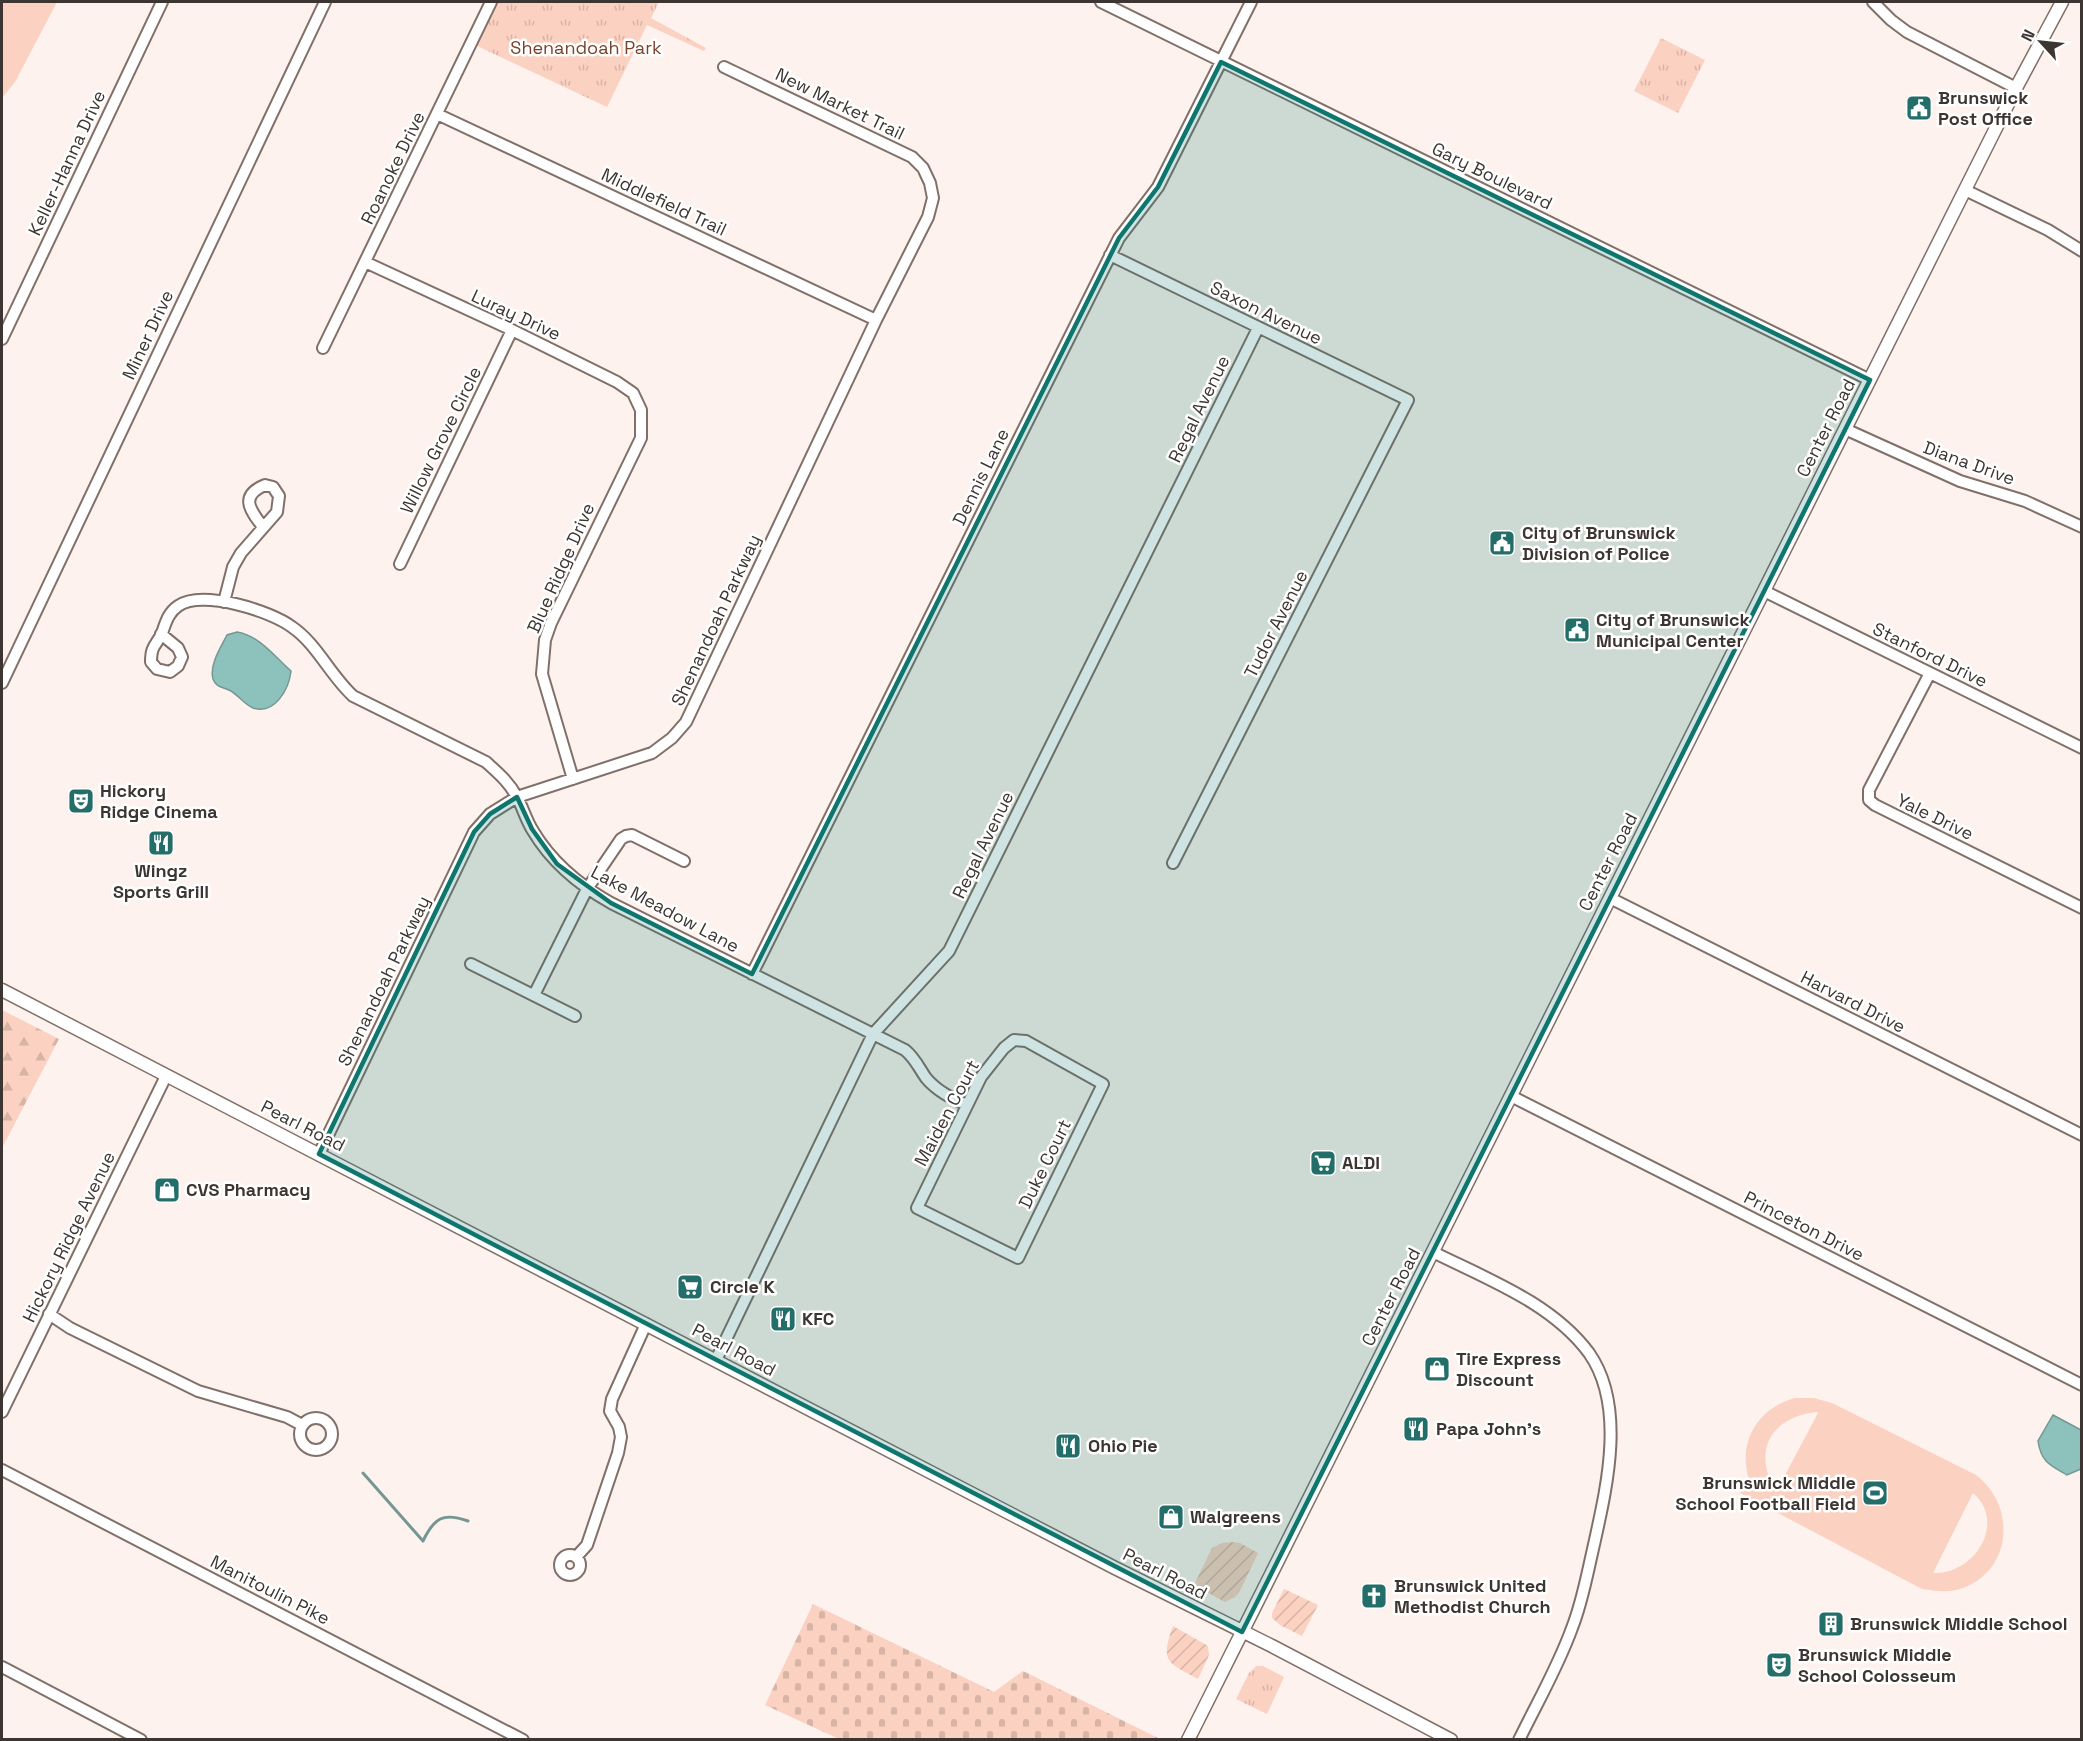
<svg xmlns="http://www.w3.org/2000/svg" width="2083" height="1741" viewBox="0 0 2083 1741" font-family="'Space Grotesk',sans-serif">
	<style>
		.grass { fill: #fbd1c1; fill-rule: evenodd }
		.forest { fill: url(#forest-firs) }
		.cemetery { fill: url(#cemetery-stones) }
		.park { fill: url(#park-tufts) }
		.garden { fill: url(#garden-furrows) }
		.water { fill: #8dc1bc; stroke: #759793; stroke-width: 1.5 }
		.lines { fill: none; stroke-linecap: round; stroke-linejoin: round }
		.stream { stroke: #759793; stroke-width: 3 }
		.minor-casing { stroke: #817069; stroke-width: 14 }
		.major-casing { stroke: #817069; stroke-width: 15 }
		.minor { stroke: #fff; stroke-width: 10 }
		.major { stroke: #fff; stroke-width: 12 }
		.marked { fill: #0f766e; fill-opacity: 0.2; stroke: #0f766e; stroke-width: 4.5; stroke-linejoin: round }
		.labels { text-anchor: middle; stroke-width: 5; stroke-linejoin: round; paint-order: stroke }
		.park-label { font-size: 18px; fill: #79422a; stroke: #fff }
		.poi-label { font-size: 18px; font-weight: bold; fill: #3d3532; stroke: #fff; text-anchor: start }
		.street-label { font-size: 18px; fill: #3d3532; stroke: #fff }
	</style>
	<defs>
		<pattern id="forest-firs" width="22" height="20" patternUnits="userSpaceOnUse" patternTransform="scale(1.5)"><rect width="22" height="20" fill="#fbd1c1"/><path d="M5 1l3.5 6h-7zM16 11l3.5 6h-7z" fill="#d8b4a6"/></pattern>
		<pattern id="cemetery-stones" width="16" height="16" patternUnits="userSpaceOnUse" patternTransform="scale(1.5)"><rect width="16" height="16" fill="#fbd1c1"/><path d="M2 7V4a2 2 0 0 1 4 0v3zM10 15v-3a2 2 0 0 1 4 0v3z" fill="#d8b4a6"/></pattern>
		<pattern id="park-tufts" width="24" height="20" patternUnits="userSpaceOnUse" patternTransform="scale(1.5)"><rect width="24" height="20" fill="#fbd1c1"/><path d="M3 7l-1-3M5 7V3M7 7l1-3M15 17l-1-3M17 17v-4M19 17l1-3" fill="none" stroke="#d8b4a6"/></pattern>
		<pattern id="garden-furrows" width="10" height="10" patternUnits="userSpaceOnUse" patternTransform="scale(1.5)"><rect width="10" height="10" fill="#fbd1c1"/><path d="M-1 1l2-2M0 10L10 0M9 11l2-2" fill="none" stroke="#d8b4a6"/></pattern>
	</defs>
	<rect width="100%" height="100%" fill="#fdf2ed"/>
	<path class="grass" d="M2,2H57L15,82L2,98Z
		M1795,1398H1814L1832,1403L1976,1475C2016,1505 2013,1569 1963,1588C1949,1593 1936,1591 1922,1589L1740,1493L1746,1480L1750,1482C1736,1444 1757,1408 1795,1398ZM1817,1412L1818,1413L1776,1492C1752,1451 1770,1417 1817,1412ZM1973,1493C2007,1522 1975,1575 1933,1573Z"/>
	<path class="forest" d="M2,1010L59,1039L2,1148Z"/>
	<path class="cemetery" d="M813,1604L994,1692L1023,1671L1160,1739H839L765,1705Z"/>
	<path class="park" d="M496,2H659L651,18L706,48L704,51L647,25L607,107L475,45Z
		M1661,38L1705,60L1678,113L1634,91Z
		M1256,1666H1263L1284,1677L1267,1714L1236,1699L1249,1673Z"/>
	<path class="garden" d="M1232,1542L1240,1543L1258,1553L1239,1593L1235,1597L1225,1602L1194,1585L1212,1548L1222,1543Z
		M1284,1589L1318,1605L1302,1636L1280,1625L1272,1618V1613Z
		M1173,1626L1208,1646L1209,1655L1198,1679C1167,1662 1160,1662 1173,1626Z"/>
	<path class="water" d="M237,632C260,636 274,656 291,671C289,689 275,715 253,708C244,704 239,696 231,691C224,687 216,688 213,679C209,665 221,647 227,635Z
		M2053,1415L2081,1430V1469L2067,1475C2050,1465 2041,1462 2038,1441Z"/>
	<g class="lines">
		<path class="stream" d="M363,1473L423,1541
			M423,1541C434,1518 443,1512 468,1521"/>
		<defs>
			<path id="minor" d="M1101,2L1870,380
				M1873,2L1891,20L1907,32L2016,88
				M437,114L876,320
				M1965,190L2048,230L2082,251
				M1110,255L1408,400L1173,863
				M365,262L512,330L617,382L633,393L641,410V438L551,623L545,640L542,674L573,779
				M2,339L162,2
				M323,348L491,2
				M1845,429L1960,481L2025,501L2082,527
				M400,564L512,330
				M1764,591L2082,748
				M224,602L233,567L241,553L277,512L279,496L273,487L265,485C239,496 250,510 263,527
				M161,634L178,648L182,657L178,666L170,672L157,669L151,662C151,645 156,646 162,633C166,622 168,613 178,606C202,589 271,611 292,627C317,644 330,675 353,696L486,762C498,773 509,782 517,797C523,808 526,820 533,831C552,863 579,885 611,903L905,1050C915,1058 919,1068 926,1078C937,1091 951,1098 967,1105
				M1930,673L1869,790V800L1875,805L2082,908
				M2,683L325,2
				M1610,898L2082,1135
				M471,964L575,1016
				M752,974L1119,238L1158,187L1251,2
				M534,995L587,889L621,839L626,836L632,835L684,861
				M1014,1040L1026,1041L1103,1084L1018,1258L917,1208L981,1077L1004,1048Z
				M1511,1096L2082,1385
				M319,1154L474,832L490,814L517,797L652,753L672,738L686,722L876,320L928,217L933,198L930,183L923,168L912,157L724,67
				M1433,1252C1487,1279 1552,1303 1589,1353C1627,1407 1606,1490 1593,1549C1587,1575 1582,1603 1572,1628C1558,1667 1537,1703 1519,1740
				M49,1314L70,1328L198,1391L287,1417L302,1425
				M716,1360L873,1034L949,951L1258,328
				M2,1412L166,1076
				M300 1434a16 16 0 1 1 32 0a16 16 0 1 1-32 0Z
				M2,1470L523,1740
				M560 1565a10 10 0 1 1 20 0a10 10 0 1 1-20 0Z
				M577,1556L587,1545L618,1453L621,1437L619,1427L610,1411L612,1399L646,1324
				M2,1667L141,1740"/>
			<path id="major" d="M2,990L1115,1568L1272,1646L1451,1740
				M1188,1740L2016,88L2062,2"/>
		</defs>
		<use href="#minor" class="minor-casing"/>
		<use href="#major" class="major-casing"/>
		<use href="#minor" class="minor"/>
		<use href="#major" class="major"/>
	</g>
	<path class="marked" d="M1221,62L1870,380L1242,1632L319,1154L474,832L490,814L517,797L532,829L557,864L611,903L752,974L1119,238L1158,187Z"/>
	<defs>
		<symbol id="civic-square" viewBox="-11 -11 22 22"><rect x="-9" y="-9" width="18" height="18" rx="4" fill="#246e6a" stroke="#fff"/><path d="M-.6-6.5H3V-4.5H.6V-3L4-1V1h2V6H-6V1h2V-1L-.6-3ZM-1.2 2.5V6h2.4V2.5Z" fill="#fff"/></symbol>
		<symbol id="theatre-square" viewBox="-11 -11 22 22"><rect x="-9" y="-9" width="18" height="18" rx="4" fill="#246e6a" stroke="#fff"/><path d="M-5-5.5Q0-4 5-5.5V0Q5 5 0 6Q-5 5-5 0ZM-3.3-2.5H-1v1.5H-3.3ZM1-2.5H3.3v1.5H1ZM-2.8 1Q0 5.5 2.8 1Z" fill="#fff"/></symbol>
		<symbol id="restaurant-square" viewBox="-11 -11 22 22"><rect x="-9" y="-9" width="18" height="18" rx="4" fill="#246e6a" stroke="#fff"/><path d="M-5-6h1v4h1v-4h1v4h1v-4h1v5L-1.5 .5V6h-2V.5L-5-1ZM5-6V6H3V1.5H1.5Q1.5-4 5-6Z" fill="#fff"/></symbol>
		<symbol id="supermarket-square" viewBox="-11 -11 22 22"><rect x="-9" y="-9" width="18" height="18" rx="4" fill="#246e6a" stroke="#fff"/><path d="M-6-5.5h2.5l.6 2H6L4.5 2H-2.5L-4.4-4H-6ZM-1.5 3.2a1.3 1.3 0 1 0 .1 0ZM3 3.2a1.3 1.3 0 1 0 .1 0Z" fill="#fff"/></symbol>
		<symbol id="shop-square" viewBox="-11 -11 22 22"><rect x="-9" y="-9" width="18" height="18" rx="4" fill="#246e6a" stroke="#fff"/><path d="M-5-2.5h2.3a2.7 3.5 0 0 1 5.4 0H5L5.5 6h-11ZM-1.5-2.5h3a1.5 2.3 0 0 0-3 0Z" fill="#fff"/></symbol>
		<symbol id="stadium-square" viewBox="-11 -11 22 22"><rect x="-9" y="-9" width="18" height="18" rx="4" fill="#246e6a" stroke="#fff"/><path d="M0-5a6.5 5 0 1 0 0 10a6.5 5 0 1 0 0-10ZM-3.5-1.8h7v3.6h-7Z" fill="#fff"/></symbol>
		<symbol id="church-square" viewBox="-11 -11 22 22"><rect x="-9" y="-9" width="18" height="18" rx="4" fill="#246e6a" stroke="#fff"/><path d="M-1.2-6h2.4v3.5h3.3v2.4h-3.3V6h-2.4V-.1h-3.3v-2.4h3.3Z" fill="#fff"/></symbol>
		<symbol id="building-square" viewBox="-11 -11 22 22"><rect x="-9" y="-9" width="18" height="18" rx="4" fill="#246e6a" stroke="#fff"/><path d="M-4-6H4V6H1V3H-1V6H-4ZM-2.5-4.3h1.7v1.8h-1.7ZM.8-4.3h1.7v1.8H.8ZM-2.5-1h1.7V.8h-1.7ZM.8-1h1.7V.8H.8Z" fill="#fff"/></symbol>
	</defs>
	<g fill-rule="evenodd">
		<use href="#civic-square" x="1904" y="93" width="30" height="30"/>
		<use href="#civic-square" x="1487" y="528" width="30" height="30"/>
		<use href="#civic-square" x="1562" y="615" width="30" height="30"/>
		<use href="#theatre-square" x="66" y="786" width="30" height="30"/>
		<use href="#restaurant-square" x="146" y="828" width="30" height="30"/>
		<use href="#supermarket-square" x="1308" y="1148" width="30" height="30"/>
		<use href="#shop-square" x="152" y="1175" width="30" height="30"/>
		<use href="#supermarket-square" x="675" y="1272" width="30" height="30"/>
		<use href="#restaurant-square" x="768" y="1304" width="30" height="30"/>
		<use href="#shop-square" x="1422" y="1354" width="30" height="30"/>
		<use href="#restaurant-square" x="1401" y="1414" width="30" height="30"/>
		<use href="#restaurant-square" x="1053" y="1431" width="30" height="30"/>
		<use href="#stadium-square" x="1860" y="1478" width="30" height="30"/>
		<use href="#shop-square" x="1156" y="1502" width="30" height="30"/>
		<use href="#church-square" x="1359" y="1581" width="30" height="30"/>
		<use href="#building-square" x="1816" y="1609" width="30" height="30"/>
		<use href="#theatre-square" x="1764" y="1650" width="30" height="30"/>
	</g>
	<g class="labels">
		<g class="park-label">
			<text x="586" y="54">Shenandoah Park</text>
		</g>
		<g class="poi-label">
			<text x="1938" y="104">Brunswick<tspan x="1938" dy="21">Post Office</tspan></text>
			<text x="1522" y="539">City of Brunswick<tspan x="1522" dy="21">Division of Police</tspan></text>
			<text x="1596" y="626">City of Brunswick<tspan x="1596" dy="21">Municipal Center</tspan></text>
			<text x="100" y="797">Hickory<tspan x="100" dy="21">Ridge Cinema</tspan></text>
			<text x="161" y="877" text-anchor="middle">Wingz<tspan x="161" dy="21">Sports Grill</tspan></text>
			<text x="1342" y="1169">ALDI</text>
			<text x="186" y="1196">CVS Pharmacy</text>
			<text x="710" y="1293">Circle K</text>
			<text x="802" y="1325">KFC</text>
			<text x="1456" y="1365">Tire Express<tspan x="1456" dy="21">Discount</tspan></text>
			<text x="1436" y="1435">Papa John's</text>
			<text x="1088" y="1452">Ohio Pie</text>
			<text x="1856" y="1489" text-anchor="end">Brunswick Middle<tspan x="1856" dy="21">School Football Field</tspan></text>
			<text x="1190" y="1523">Walgreens</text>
			<text x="1394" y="1592">Brunswick United<tspan x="1394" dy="21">Methodist Church</tspan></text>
			<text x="1850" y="1630">Brunswick Middle School</text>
			<text x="1798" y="1661">Brunswick Middle<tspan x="1798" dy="21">School Colosseum</tspan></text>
		</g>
		<g class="street-label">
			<text transform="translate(840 104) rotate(26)" y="6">New Market Trail</text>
			<text transform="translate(67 163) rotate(-65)" y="6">Keller-Hanna Drive</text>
			<text transform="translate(393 168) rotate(-64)" y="6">Roanoke Drive</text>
			<text transform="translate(1492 176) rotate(26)" y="6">Gary Boulevard</text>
			<text transform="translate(664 202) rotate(25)" y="6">Middlefield Trail</text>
			<text transform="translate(1266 313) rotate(26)" y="6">Saxon Avenue</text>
			<text transform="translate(516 315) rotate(25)" y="6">Luray Drive</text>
			<text transform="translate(148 335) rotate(-65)" y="6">Miner Drive</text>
			<text transform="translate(1199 409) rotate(-64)" y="6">Regal Avenue</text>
			<text transform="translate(1826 428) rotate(-63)" y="6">Center Road</text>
			<text transform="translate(441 440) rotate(-64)" y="6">Willow Grove Circle</text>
			<text transform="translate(1969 463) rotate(20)" y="6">Diana Drive</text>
			<text transform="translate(981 477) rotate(-64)" y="6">Dennis Lane</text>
			<text transform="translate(561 568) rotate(-66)" y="6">Blue Ridge Drive</text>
			<text transform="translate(716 620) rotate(-65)" y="6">Shenandoah Parkway</text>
			<text transform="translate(1276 624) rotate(-63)" y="6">Tudor Avenue</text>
			<text transform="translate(1930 655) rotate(26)" y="6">Stanford Drive</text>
			<text transform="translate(1935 817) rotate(26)" y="6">Yale Drive</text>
			<text transform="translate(983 845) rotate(-64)" y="6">Regal Avenue</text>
			<text transform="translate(1608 862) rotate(-63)" y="6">Center Road</text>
			<text transform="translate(665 909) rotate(28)" y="6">Lake Meadow Lane</text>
			<text transform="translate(384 981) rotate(-64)" y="6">Shenandoah Parkway</text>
			<text transform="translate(1853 1002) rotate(27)" y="6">Harvard Drive</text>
			<text transform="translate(947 1113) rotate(-62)" y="6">Maiden Court</text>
			<text transform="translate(303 1126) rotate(27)" y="6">Pearl Road</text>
			<text transform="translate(1045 1164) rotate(-64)" y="6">Duke Court</text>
			<text transform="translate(1804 1226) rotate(27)" y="6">Princeton Drive</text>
			<text transform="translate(69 1237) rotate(-64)" y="6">Hickory Ridge Avenue</text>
			<text transform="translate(1391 1297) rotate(-63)" y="6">Center Road</text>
			<text transform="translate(734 1350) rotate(28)" y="6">Pearl Road</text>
			<text transform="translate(1165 1574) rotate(27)" y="6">Pearl Road</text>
			<text transform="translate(270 1590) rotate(27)" y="6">Manitoulin Pike</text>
		</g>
	</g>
	<rect width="2083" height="1741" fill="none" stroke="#3d3532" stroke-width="6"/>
	<g transform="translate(2041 42) rotate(297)" stroke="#ffffff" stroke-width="4.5" paint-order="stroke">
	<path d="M0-4.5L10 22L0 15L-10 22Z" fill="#3d3532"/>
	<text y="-9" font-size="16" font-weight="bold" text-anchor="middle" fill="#3d3532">N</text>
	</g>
</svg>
